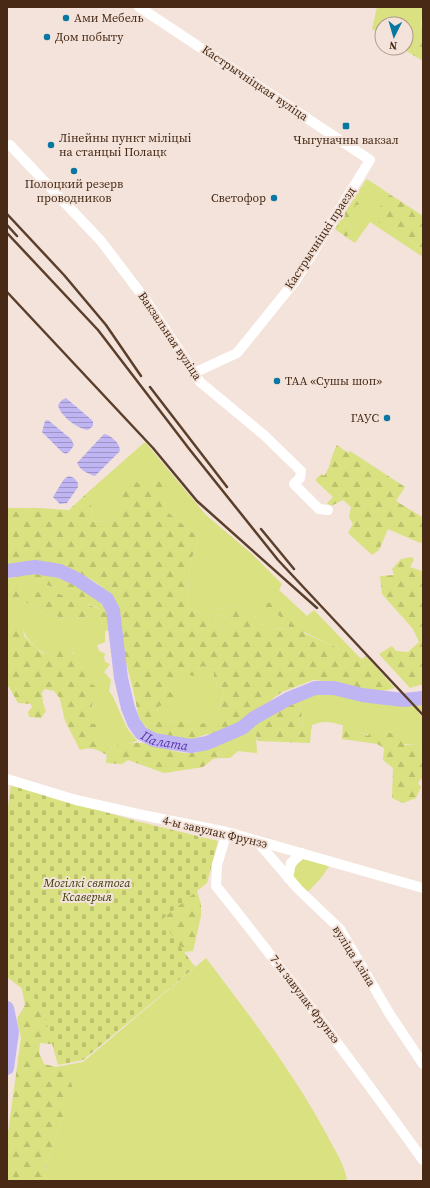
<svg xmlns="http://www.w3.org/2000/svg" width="430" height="1188" viewBox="0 0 430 1188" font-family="'Source Serif 4',serif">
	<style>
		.grass { fill: #d9e180 }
		.forest { fill: url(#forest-firs); fill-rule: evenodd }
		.cemetery { fill: url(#cemetery-stones) }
		.water { fill: url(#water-rules) }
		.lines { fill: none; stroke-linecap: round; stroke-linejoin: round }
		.river { stroke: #c0b5f3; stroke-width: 14 }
		.minor { stroke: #fff; stroke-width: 10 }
		.rail { stroke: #5b3e2b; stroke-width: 2.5 }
		.poi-dot { fill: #0977a1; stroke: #f3e3da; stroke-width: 1.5 }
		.labels { text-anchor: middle; stroke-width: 4; stroke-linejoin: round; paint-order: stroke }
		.poi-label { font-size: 12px; fill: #472915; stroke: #f3e3da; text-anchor: start }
		.street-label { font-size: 12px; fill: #472915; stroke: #f3e3da }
		.park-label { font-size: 12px; font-style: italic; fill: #3a3d08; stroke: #f3e3da }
		.water-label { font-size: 13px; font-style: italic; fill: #5b35aa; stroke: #f3e3da }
	</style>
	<defs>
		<pattern id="forest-firs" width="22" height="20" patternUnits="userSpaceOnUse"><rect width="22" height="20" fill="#d9e180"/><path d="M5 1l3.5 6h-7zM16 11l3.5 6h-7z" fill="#bcc16e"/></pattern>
		<pattern id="cemetery-stones" width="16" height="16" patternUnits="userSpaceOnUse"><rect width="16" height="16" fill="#d9e180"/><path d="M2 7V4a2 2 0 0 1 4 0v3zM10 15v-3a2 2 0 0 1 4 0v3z" fill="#bcc16e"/></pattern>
		<pattern id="water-rules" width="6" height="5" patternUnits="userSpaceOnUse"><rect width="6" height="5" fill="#c0b5f3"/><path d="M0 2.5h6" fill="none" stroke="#9e93c4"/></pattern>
	</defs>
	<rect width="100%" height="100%" fill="#f3e3da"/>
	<path class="grass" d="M377,7H423L421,24L423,32L418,38L413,55L402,48H406V24H382V36L372,29Z
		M367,179L391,195L388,196L387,228L393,227L423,251V257L370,222L355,243L346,237L350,233L351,226L346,225C345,213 357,198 366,191V185L363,184Z
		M145,442L206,515L252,554L282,584L279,590L307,616L314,610L362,660L304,632L288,622L289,628L269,629L240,605C231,609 223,607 214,610L217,615L228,617L233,625L221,630L213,617L187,609L190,561L198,545L197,536L166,511L160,478L147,489L135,482L118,503L117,514L108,521L92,522L91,504L88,499L87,493Z
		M23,581H35L96,601L97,599L108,612L91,605L20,591Z
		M7,597L14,601L18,599L36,607L44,615L76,619L95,615L102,621L101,626L105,631V642L97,645L99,651L106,654L104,656L105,662L110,664L104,672L111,680L109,691L113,697L127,728L137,741L127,744L124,740L118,749H112L107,743L94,738L91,721L93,700L81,667L73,652C52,655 47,659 32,643C27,638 24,635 23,627L7,617Z
		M203,666L214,670V681L224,691L218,716L202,725L197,718C181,725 174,722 158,717L157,707L164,705L165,691L173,679H182L185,673Z
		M331,692C362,699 392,706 423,701V712H418L423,718V752L416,744C401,745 382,741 368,735C350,729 331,716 312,725L311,731H307L299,720L302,715L300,708L302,703L300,700L318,693Z
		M250,728L256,735L257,753L238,751L230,758H219L218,753L222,749L220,743Z
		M303,859L330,865L321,878L306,894C294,880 285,874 303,859Z
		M206,958C250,1016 294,1073 328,1137C335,1151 345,1165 347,1181H45L47,1162L73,1089L66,1065L83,1062Z"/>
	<path class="forest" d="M423,32V61L413,55L418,38Z
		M363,184L366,185V191L362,194L364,199L358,205H354L358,209L357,214L352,217L350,221H346V225L351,226L350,233L346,237L335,229Z
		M391,195L423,216V251L393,227L387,228L377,221L376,215L382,204L388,202V196Z
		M337,445L348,453L350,451L405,487L396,501L422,517L423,515V541L420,543L388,529L379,550L372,555L348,533L353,524L349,518L351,507L343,500L331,506L327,503L333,497L315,480L321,474L324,476C331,467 331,455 337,445Z
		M160,478L170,481L172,488L164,498L166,511L197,536L198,545L190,561L187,609L213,617L221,630L233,625L228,617L217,615L214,610C223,607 231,609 240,605L269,629L289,628L288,622L265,606L267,602L283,607L306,623L304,633L362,659L366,656L395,688L383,691L366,689L335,682L313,680L282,692L241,722L214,734C206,733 200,737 193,739C185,741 153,735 147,728C138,721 137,708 135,698C131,681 126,664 123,647C117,607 118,589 75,572C52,563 31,560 7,566V508H38L69,510L87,493L88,499L91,504L92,522L108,521L117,514L118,503L130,483L135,481L147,489ZM203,666L214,670V681L224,691L218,716L202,724L197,718C181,725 174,722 158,717L157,707L164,705L171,708L177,694L165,691L173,679H182L185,674L193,676L198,674L197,668Z
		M412,557L414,560L410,567L422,571L423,573V684L410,688L379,654L392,646L396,651L408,652L419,642L413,629L382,594L380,576L394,575L392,569L401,559Z
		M34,572C57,576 78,584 97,599V601L84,600L79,596L35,581H23L20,591L59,594L108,612L112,630L105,631L101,626L102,621L95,615L76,619L44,615L36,607L18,599L14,601L7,597V579Z
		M7,617L23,627L24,636L42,653L53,655L55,651C66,649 71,649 77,658H86V663L81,667L86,675V681L95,686L98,694L93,700L92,707L97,711V719L92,721V724H97L100,728L99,733L94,734V738L107,743L112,749H118L117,743L124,740L127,744C148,738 171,755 193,753C202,752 212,746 220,743L222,749L218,753L219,758L213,759L203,767L164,773L128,760L122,764L106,763L107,755C95,749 94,747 80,750L65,721L60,699L54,691L45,689L42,692L43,703L46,711L41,718L29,717L28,712L32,707L31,704L18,703L9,687H7Z
		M300,700L302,703L300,708L302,715L299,720L303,726H306L307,730L311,731L310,743L257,741L256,735L250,728L290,704Z
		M343,724L368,736L372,729C386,730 397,734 405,745L416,744L423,752V780L420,779L418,784L421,787L416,798L403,803L392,798L393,768L383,760L384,748L377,744L342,739Z
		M209,863L197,891L201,904V916L193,951L183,952L59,1045L40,1043L39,1053L44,1064L56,1067L66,1065L73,1089L47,1162L45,1181H7V1140L21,1038L17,1019L25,1005L20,980Z"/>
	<path class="cemetery" d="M11,784L136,821L218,841L207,883L161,920L195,967L83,1060L58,1065L41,1003L7,977V814Z"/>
	<path class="water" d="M66,398L93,421V426L88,430C78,429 60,416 58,405L62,400Z
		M48,420L71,439L74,445L70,451L66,454L62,452L42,432L45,421Z
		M104,434C111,435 120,443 120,451L95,476C88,474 80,470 77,463Z
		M69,476L74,478L78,483V487L67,503L60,504L53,497L64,479Z"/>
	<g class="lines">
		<g class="river">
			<path id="s1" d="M7,571L35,567L60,571L77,579L107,599L113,610L121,678L128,708L134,723L141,733L154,740L191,746L207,743L242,728L254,718L288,699L315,688H334L362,695L386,698L404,700L423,698"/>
			<path d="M7,1008L12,1032L7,1068"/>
		</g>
		<path class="minor" d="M139,7L370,160L296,280L237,353L194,373
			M10,145L101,241L145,299L200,382L264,435L301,471L300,478L294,484L319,509L328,510
			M7,779L76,800L138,814L227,832L423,888
			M227,832L217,865L216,886C288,975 356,1067 423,1160
			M257,841L298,889L340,929L389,1013L423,1064
			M288,878L291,863L302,853"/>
		<path class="rail" d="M7,214L64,275L106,325L141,376
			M7,225L17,236
			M7,233L98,330L190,450L278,560L423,715
			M7,292L153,448L197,501L317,608
			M150,387L227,487
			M261,529L294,569"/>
	</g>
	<g class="poi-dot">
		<circle cx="66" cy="18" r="4"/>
		<circle cx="47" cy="37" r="4"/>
		<rect x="342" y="122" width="8" height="8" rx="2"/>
		<circle cx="51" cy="145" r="4"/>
		<circle cx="74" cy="171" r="4"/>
		<circle cx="274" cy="198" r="4"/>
		<circle cx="277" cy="381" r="4"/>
		<circle cx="387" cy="418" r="4"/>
	</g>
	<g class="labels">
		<g class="poi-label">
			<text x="74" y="22">Ами Мебель</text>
			<text x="55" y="41">Дом побыту</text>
			<text x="59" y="142">Лінейны пункт міліцыі<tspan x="59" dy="14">на станцыі Полацк</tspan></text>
			<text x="346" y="144" text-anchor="middle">Чыгуначны вакзал</text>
			<text x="74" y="188" text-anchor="middle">Полоцкий резерв<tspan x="74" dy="14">проводников</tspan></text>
			<text x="266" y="202" text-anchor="end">Светофор</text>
			<text x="285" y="385">ТАА «Сушы шоп»</text>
			<text x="379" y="422" text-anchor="end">ГАУС</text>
		</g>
		<g class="street-label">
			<text transform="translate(255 83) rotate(34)" y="4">Кастрычніцкая вуліца</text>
			<text transform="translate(320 238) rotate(-57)" y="4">Кастрычніцкі праезд</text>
			<text transform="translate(170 336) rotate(56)" y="4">Вакзальная вуліца</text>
			<text transform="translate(215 832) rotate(13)" y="4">4-ы завулак Фрунзэ</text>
			<text transform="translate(354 956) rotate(58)" y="4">вуліца Азіна</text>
			<text transform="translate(305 999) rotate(53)" y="4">7-ы завулак Фрунзэ</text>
		</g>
		<g class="park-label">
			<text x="87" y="887">Могілкі святога<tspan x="87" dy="14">Ксаверыя</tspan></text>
		</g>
		<g class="water-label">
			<text dy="5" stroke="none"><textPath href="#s1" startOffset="274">Палата</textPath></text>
		</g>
	</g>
	<rect width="430" height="1188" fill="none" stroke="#472915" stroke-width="16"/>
	<g transform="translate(394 36) rotate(185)"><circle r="19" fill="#f3e3da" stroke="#ae998b"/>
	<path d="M0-3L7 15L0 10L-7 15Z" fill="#0977a1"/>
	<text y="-6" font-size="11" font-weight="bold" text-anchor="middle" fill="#472915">N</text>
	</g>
</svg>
